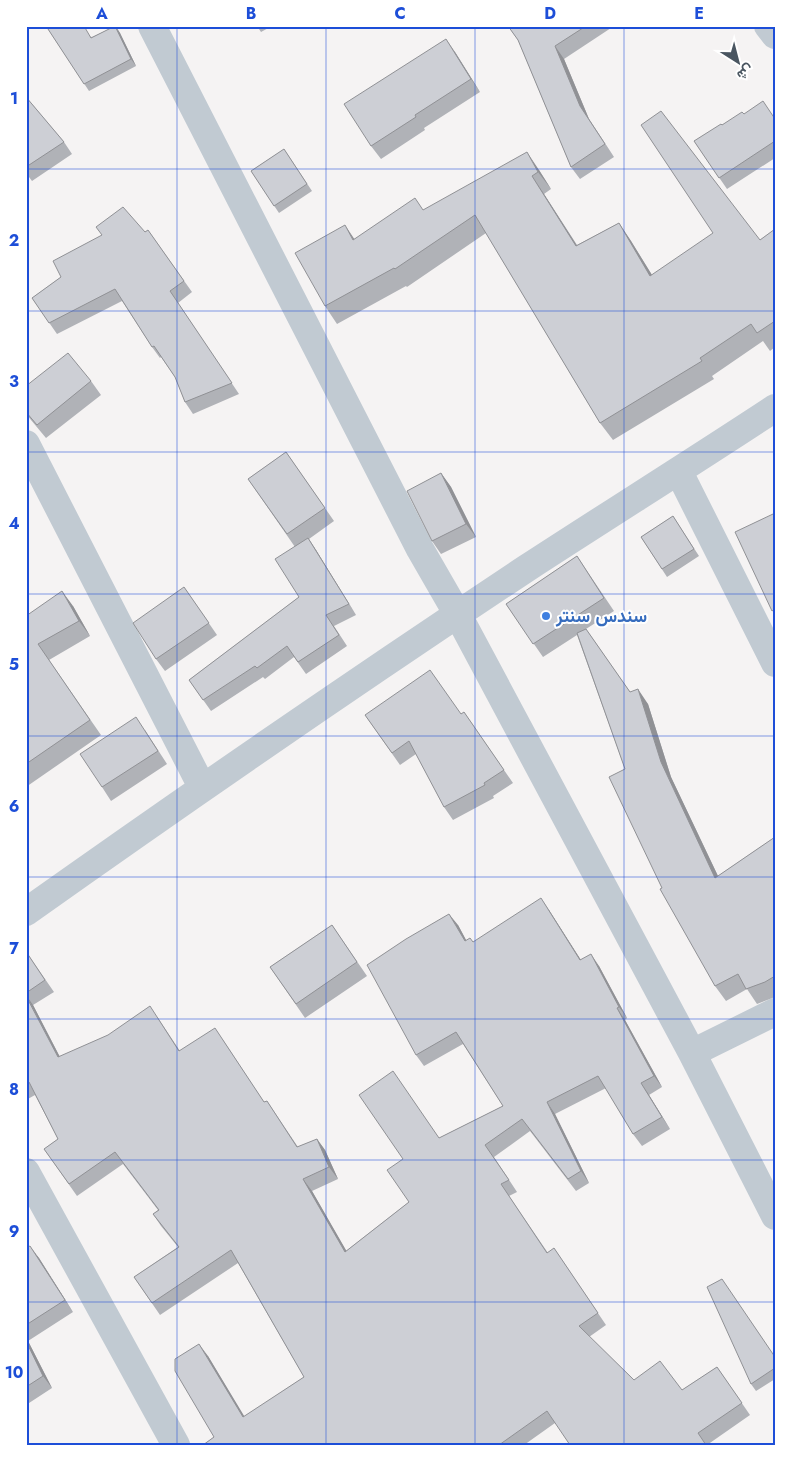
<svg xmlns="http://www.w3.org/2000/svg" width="801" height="1471" viewBox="0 0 801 1471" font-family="Jost,Vazirmatn,sans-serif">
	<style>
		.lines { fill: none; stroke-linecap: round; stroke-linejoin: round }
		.minor { stroke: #c1cad2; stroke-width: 28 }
		.wall { fill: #b0b2b7 }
		.shaded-wall { fill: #909195 }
		.building { fill: #cdcfd5; stroke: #909195 }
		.grid { fill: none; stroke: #1d4ed8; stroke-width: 1; stroke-opacity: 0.55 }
		.shop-dot { fill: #3f7fe0; stroke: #fff; stroke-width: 2 }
		.labels { text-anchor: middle; stroke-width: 4; stroke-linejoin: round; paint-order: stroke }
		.shop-label { font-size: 18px; font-weight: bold; fill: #366cbe; stroke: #fff; text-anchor: start }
		.neatline { fill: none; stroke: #1d4ed8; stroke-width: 2 }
		.grid-label { font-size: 16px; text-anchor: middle; font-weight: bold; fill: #1d4ed8 }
	</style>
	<rect width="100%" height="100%" fill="#f5f3f3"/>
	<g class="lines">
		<path class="minor" d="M152,26L420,549L458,615L692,1053L775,1216
			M768,26L775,35
			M26,444L202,787
			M679,472L775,663
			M26,912C191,795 358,680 527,568C610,514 693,462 775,408
			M692,1053L775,1012
			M26,1172L176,1445"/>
	</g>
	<path class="wall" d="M46,26L92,37L116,26L120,33L136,66L89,91Z
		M187,26H194L190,29Z
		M257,26H272L261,32Z
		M508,26H614L564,59L589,119L614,157L580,179L571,167L518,40Z
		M455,52L480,92L424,128L425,130L381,159L371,146Z
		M26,97L64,142L72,154L32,181L26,173Z
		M744,114L775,118V158L727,189L694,141L722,125Z
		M284,149L312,191L279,213L251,171Z
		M539,170L551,189L544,194L577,245L619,223L631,241L652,275L760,240L775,229V347L770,351L763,341L712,376L714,379L613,440L600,423L486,233L407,287L406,286L337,324L325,306L354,239L423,210Z
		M148,230L192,292L178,303L239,394L193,414L185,402L175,377L161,357L160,358L152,347L122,301L57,334L32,298L61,277L102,235L145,232Z
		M91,381L101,395L46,438L26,414V386Z
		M286,452L334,521L309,539L316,550L356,615L334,626L347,646L306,674L294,657L265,679L263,677L211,711L189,680L299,597L295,547L248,479Z
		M441,473L451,487L476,537L441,554L432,541Z
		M673,516L699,556L667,577L641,537Z
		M577,556L614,611L586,629L630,692L648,704L671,777L718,876L775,837V997L757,1004L747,989L726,1001L715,986L662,888L625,769L577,635L543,657L506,604Z
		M184,587L217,635L165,671L156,659Z
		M73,606L90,636L49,660L101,735L26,787V616Z
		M464,712L513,783L493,796L494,798L453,820L444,807L416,754L400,765L365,715L461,714Z
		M145,730L167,764L111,801L102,787Z
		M549,910L580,959L599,966L627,1018L625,1020L662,1087L649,1095L670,1129L642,1146L633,1134L606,1088L555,1114L589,1183L576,1191L530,1131L494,1157L517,1192L509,1196L548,1253L554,1248L606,1325L589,1337L634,1380L682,1390L717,1367L750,1415L707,1445L555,1423L524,1445H203L214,1437L208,1356L244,1417L304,1377L238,1263L160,1315L134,1277L178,1247L161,1226L153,1214L158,1210L123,1164L77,1196L44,1149L58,1139L35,1095L26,1100V954L27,953L54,992L33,1005L60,1057L158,1018L180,1051L223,1040L264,1102L267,1101L298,1147L317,1139L325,1150L338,1179L312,1191L346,1251L409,1202L439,1138L503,1106L463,1044L424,1066L416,1055L458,925L466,940L473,942Z
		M332,925L367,976L305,1018L270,967Z
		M26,1244L39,1258L73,1312L28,1341L52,1388L26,1405Z
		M775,1356V1379L756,1391L751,1384Z"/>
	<path class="shaded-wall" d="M115,26L120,33L136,66L131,59Z
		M446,39L455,52L480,92L471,79Z
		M555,46L564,59L589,119L614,157L580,106Z
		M527,152L539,170L551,189L538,172Z
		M532,176L544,194L588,263L576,246Z
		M619,223L631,241L663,293L650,276Z
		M345,225L357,243L353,240Z
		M441,473L451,487L476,537L466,524Z
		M308,538L316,550L356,615L349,604Z
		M62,591L73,606L90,636L79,621Z
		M638,689L648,704L671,777L726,893L715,878L661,762Z
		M541,898L549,910L588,971L580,960Z
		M449,914L458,925L473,953L465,941Z
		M591,954L599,966L627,1018L619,1007Z
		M26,995L33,1005L66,1069L58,1057Z
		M617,1008L625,1020L662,1087L654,1076Z
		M641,1083L649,1095L670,1129L662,1117Z
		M547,1102L555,1114L589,1183L581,1171Z
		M317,1139L325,1150L338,1179L329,1167Z
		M303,1179L312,1191L354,1264L345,1252Z
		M30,1246L39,1258L73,1312L65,1300Z
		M26,1338L28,1341L52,1388L43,1376L26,1341Z
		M199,1344L208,1356L252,1429L243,1417Z"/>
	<path class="building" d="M46,26H84L91,38L115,26L131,59L84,84Z
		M508,26H586L555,46L580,106L605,144L571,167L518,40Z
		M446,39L471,79L415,115L416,117L371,146L344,104Z
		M26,97L64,142L26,167Z
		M763,101L775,119V141L719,178L694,141L721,124L722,125L742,112L744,114Z
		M661,111L760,240L775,229V321L757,333L751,324L700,358L702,361L600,423L475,215L395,269L394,268L325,306L295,253L345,225L353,240L415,198L423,210L527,152L538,172L532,176L576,246L619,223L650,276L713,233L641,125Z
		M284,149L307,184L274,206L251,171Z
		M123,207L145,232L148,230L184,281L170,291L232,383L185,402L175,377L154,346L152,347L115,289L49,323L32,298L61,277L53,261L102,235L96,227Z
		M68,353L91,381L37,425L26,412V386Z
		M286,452L325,508L287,534L248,479Z
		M441,473L466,524L432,541L407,491Z
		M773,514L775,517V609L772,611L735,532Z
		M673,516L694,549L662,569L641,537Z
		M308,538L349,604L326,615L339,635L298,662L287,646L257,668L255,666L203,700L189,680L299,597L275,559Z
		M577,556L604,598L533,644L506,604Z
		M184,587L209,623L156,659L133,623Z
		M62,591L79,621L38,644L90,720L26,764V616Z
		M586,629L630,692L638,689L661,762L715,878L775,837V976L765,982L746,989L738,974L715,986L660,889L662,888L609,777L625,769L577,633Z
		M430,670L461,714L464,712L504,770L484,783L485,785L444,807L409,741L392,753L365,715Z
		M136,717L158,751L102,787L80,754Z
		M541,898L580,960L591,954L619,1007L617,1008L654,1076L641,1083L662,1117L633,1134L598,1076L547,1102L581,1171L568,1179L522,1119L485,1145L509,1180L501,1184L547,1253L554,1248L598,1313L579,1326L634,1380L660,1361L682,1390L717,1367L742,1403L698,1433L706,1445H570L547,1411L499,1445H203L214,1437L175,1371V1359L199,1344L243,1417L304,1377L231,1250L152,1303L134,1277L179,1247L153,1214L159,1210L115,1152L69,1184L44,1149L58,1139L29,1082L26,1083V996L58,1057L108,1035L150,1006L179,1051L215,1028L264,1102L267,1101L297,1147L317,1139L329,1167L303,1179L345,1252L409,1202L387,1170L403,1159L359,1095L393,1071L439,1138L503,1106L456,1032L416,1055L367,965L406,939L449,914L465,941L470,938L473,942Z
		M332,925L357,962L296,1004L270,967Z
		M27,953L45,980L26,993V954Z
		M26,1244L28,1247L30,1246L65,1300L26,1325Z
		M722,1279L775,1357V1368L751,1384L707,1287Z
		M26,1341L43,1376L26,1387Z"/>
	<path class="grid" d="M177,26V1445M326,26V1445M475,26V1445M624,26V1445M26,169H775M26,311H775M26,452H775M26,594H775M26,736H775M26,877H775M26,1019H775M26,1160H775M26,1302H775"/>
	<circle class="shop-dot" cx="546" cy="616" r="5"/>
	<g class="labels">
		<g class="shop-label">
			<text x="556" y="622">سندس سنتر</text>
		</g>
	</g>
	<rect width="801" height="1471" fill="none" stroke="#ffffff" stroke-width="55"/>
	<g transform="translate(738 62) rotate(144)" stroke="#ffffff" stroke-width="4" paint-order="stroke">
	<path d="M0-4L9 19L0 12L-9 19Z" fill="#4a5661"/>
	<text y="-8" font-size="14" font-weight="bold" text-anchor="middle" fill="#4a5661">ش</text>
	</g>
	<rect x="28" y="28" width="746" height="1416" class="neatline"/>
	<g class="grid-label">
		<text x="102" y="19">A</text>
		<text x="251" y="19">B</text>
		<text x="400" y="19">C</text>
		<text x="550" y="19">D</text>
		<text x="699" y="19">E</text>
		<text x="14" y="104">1</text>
		<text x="14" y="246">2</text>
		<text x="14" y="387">3</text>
		<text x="14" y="529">4</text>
		<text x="14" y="670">5</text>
		<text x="14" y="812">6</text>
		<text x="14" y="954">7</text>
		<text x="14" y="1095">8</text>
		<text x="14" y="1237">9</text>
		<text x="14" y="1378">10</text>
	</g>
</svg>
